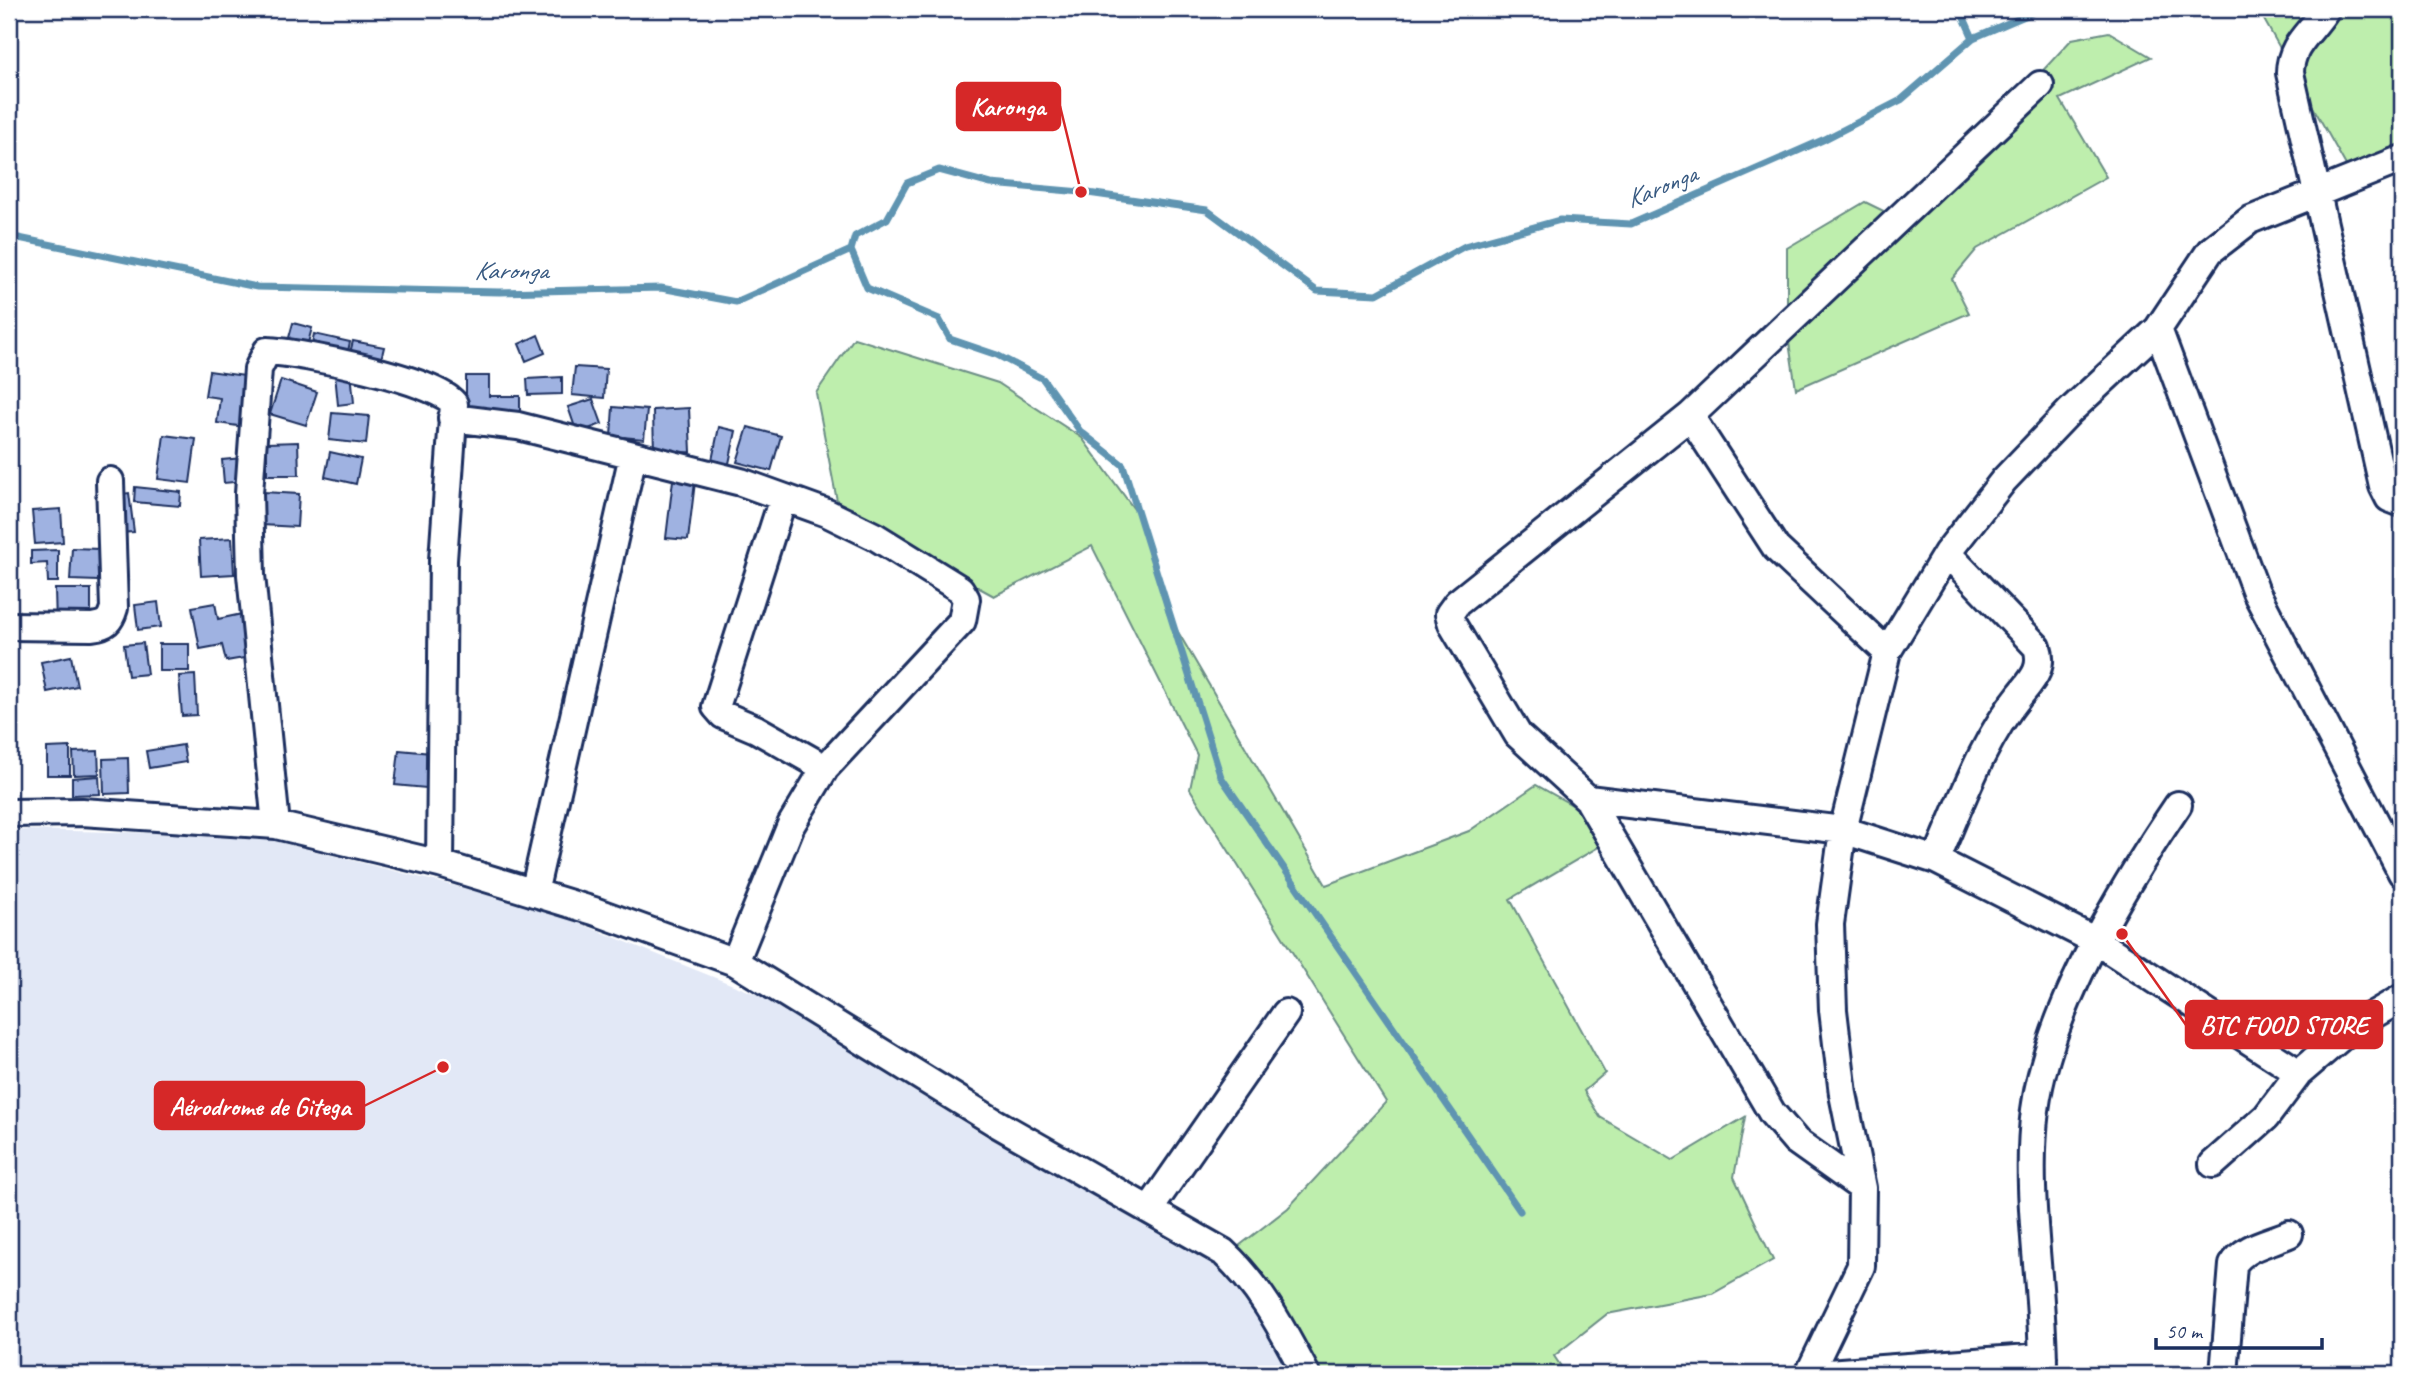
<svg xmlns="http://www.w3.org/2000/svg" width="2411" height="1383" viewBox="0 0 2411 1383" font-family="Caveat,sans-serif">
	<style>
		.built { fill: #e2e8f6 }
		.green { fill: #beeead; stroke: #6c8e86; stroke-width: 2 }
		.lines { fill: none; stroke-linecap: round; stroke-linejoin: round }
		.stream { stroke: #5e94b1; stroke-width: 7 }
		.building { fill: #9fb2e1; stroke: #1b2f5e; stroke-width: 2 }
		.minor-casing { stroke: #1b2f5e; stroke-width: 32 }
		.minor { stroke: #fff; stroke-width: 26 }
		.labels { text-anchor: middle; stroke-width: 5; stroke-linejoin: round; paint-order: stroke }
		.water-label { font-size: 26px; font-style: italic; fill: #375981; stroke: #fff }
		.leader { fill: none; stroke: #d62828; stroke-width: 2.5 }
		.callout-dot { fill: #d62828; stroke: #fff; stroke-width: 2.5 }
		.callout { fill: #d62828; stroke: #d62828; stroke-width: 2.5 }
		.callout-label { font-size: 26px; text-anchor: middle; font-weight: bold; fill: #fff }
	</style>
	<rect width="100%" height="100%" fill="#fff"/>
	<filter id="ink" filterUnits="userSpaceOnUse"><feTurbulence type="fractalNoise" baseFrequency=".0143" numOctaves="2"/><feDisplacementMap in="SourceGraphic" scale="14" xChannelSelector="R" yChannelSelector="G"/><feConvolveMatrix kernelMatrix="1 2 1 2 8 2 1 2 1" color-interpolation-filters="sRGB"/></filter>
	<g filter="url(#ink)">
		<path class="built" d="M26,830L250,835L539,907L768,999L986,1136L1214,1257L1270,1325L1289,1374H9V831Z"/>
		<path class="green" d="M2258,9H2402V177L2348,169Z
			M2109,32L2151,57L2060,99L2106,177L1977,249L1952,279L1969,313L1796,389L1787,329V248L1865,202L1904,221L2072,39Z
			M854,338L998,383L1082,438L1142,520L1167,613L1326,885L1469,831L1536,785L1581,810L1600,846L1510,899L1605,1073L1584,1091L1600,1117L1673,1160L1745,1117L1734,1177L1773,1260L1712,1294L1607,1314L1554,1356L1566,1374H1289L1270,1325L1235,1249L1288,1208L1386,1102L1190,789L1197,755L1092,546L994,596L839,511L816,393Z"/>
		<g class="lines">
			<path class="stream" d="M1960,9L1973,38
				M9,236L257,287L500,292L661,288L736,302L851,250L855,236L887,219L907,183L939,170L991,184L1081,192L1207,210L1317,291L1377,294L1465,246L1560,220L1631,224L1825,139L1901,100L1973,38L2041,9
				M851,250L867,288L939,319L950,339L997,355L1043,379L1080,431L1123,465L1221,777L1520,1211"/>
		</g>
		<path class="building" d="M293,323L312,328L306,350L287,345Z
			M314,334L350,342L346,360L310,352Z
			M538,335L545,353L526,361L519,344Z
			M353,341L384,347L379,368L348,361Z
			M575,367L606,369L604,398L572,395Z
			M209,371L252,377L245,427L217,423L220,398L205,396Z
			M351,372L354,403L338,405L335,374Z
			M466,376H489V396H520V416H466Z
			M562,377V394L528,395L527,379Z
			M281,380L317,392L306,425L270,414Z
			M593,399L602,424L577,433L568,407Z
			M613,407L647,410L644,439L611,436Z
			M689,408L691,452L654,453L653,410Z
			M332,413L369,416L366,444L329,440Z
			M719,427L736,431L728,468L711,465Z
			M748,427L781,436L771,471L737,462Z
			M164,435L196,439L190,483L158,479Z
			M298,442L299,475H267V443Z
			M330,452L361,459L356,484L325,477Z
			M242,458L244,481L224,483L222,460Z
			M673,480L695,482L688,540L666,538Z
			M135,487L181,492L180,506L134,502Z
			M263,492L299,494L297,527L262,525Z
			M129,493L134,532L118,533L114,495Z
			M61,509L63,542L35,544L32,511Z
			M232,538L234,574L201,576L199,540Z
			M72,548L100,549L98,581L70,580Z
			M58,550V582H48L47,563L31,564V551Z
			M55,589H91V624L56,625Z
			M158,602L161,627L138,630L135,605Z
			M215,603L218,619L242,614L250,657L226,661L222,645L200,649L192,607Z
			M143,643L147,674L128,676L124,645Z
			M159,644H189V671H159Z
			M71,656L77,686L47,692L41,662Z
			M195,675L197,715L182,716L179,676Z
			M183,745L186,762L149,768L146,751Z
			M70,747V775H47V748Z
			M399,750L431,753L426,788L395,785Z
			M98,751L99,774L74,775L73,752Z
			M128,758L129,793L104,794L103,759Z
			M99,776L100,794L72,795V778Z"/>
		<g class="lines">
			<defs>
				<path id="minor" d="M2326,9C2312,32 2290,44 2290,73L2383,486L2389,498L2402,503
					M2158,329L2256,592L2402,873
					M1690,416L1776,548L1887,652
					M452,418L518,426L741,482L827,513L876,537L960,589L966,599L962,621L825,768L791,825L735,962
					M783,498L716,707L723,715L756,729L825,768
					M9,626L92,627C106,625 110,622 114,608L110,481
					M1588,799L1843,830L1936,860L2096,941L2299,1073
					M9,813L82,812L276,825L440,864L594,911L735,962L996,1123L1223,1252C1261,1287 1282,1329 1306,1374
					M276,825L251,575L249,493L258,369L267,351C299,352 439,380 454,404L443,560L440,864
					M1936,860C1961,804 1981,743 2020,695C2033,679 2044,668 2037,647L1947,553
					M534,893L633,455
					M2213,1164L2266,1117L2299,1073L2354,1026L2402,998
					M1862,1188L1796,1141L1772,1113L1588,799L1518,735L1452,624L1449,614L1457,603L1690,416L2040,85
					M1149,1210L1286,1013
					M1809,1374L1861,1266L1862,1188L1843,1094L1833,1010L1830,924L1843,830L1887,652L1947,553L2004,480L2070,411L2158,329L2210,251L2250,220L2402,159
					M1814,1374L2043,1357
					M2043,1374C2044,1287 2024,1197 2035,1110C2048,1009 2121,889 2178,805
					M2224,1374L2233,1265C2244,1246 2269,1243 2289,1234"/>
			</defs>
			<use href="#minor" class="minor-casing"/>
			<use href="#minor" class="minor"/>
		</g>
	</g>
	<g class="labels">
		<g class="water-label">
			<text transform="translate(1661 186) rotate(-22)" y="9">Karonga</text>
			<text x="511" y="279">Karonga</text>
		</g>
	</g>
	<path class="leader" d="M1081 192L1060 106M2122 934L2186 1025M443 1067L364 1106"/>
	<g class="callout-dot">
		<circle cx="1081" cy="192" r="7"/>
		<circle cx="2122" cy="934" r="7"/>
		<circle cx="443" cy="1067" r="7"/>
	</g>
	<g class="callout">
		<rect x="957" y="83" width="103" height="47" rx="7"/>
		<rect x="2186" y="1001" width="196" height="47" rx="7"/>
		<rect x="155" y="1082" width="209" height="47" rx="7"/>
	</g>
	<g class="callout-label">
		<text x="1008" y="115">Karonga</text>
		<text x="2284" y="1034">BTC FOOD STORE</text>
		<text x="260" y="1115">Aérodrome de Gitega</text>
	</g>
	<rect width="2411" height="1383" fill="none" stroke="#fff" stroke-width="35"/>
	<rect x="18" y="18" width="2376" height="1348" fill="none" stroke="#1b2f5e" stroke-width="2.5" filter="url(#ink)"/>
	<path d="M2156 1338v10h166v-10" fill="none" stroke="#1b2f5e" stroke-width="3.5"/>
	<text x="2166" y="1338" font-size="21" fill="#1b2f5e" stroke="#ffffff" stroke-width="5" paint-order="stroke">50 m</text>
</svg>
